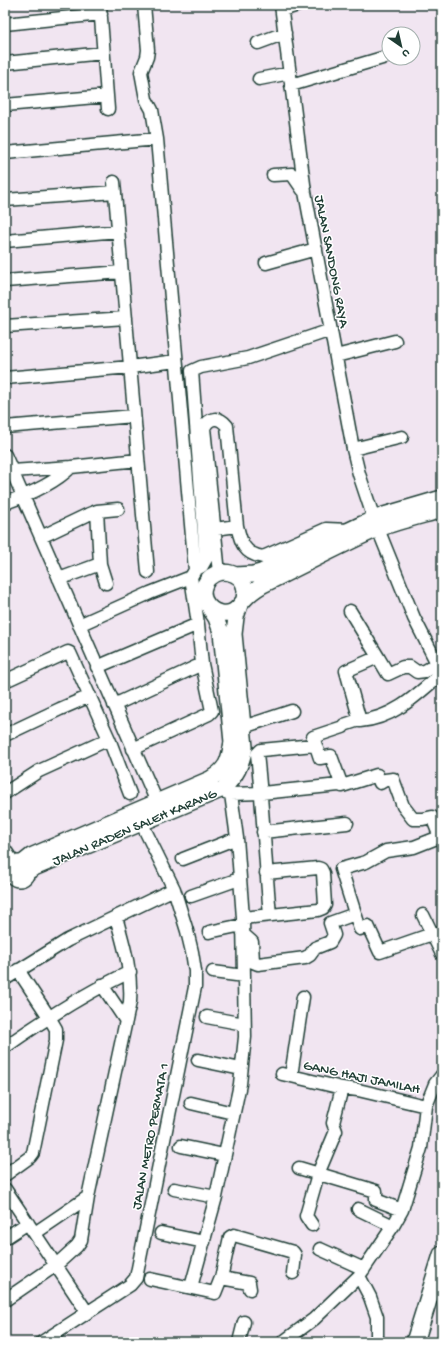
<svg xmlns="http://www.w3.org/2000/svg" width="447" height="1347" viewBox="0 0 447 1347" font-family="'Gochi Hand',sans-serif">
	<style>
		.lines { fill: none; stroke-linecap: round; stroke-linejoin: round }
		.minor-casing { stroke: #1f3d34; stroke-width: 15 }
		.major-casing { stroke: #1f3d34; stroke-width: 18 }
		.highway-casing { stroke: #1f3d34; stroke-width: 20 }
		.minor { stroke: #fff; stroke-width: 12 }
		.major { stroke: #fff; stroke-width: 15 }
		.highway { stroke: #fff; stroke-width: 17 }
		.labels { text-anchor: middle; stroke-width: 3; stroke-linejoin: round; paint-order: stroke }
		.street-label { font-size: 14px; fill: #1f3d34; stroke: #fff }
	</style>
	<rect width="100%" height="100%" fill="#f1e5f1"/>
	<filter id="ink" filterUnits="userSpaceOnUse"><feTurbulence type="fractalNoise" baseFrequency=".025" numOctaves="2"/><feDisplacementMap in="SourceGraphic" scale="8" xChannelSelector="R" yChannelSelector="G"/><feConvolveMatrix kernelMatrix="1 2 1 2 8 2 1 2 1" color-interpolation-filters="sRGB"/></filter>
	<g filter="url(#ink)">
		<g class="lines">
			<defs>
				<path id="minor" d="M144,5L148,50L147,57L141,72L146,99L152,110L157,139L195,570
					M281,5L305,192L353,449L359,474L374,519
					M282,10L298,5
					M5,24L101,14
					M258,43L285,33
					M5,63L103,53
					M259,79L290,73
					M291,85L389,56
					M107,96L108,109
					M5,105L107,96L100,5
					M5,153L157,139
					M273,175L292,174L303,190
					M114,182L148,572
					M5,200L115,192
					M5,241L118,231
					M266,263L316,249
					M5,281L122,272
					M5,326L126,318
					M336,356L395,341
					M5,378L130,367L176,361
					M5,427L134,416
					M353,449L402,437
					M5,455L160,809
					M12,471L71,467L138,460
					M5,503C28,495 54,484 71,467
					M97,511L100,564L106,583
					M215,529L237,526
					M378,529L414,618L442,673
					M41,537L87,515L97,511L118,509
					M219,573L204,428C209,417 219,416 227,426L237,526C241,543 244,554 263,557L326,529L349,530
					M59,579L100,564
					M350,611L378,657L346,671L360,721C394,718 417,695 442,673
					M79,625L150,593L191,577
					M378,657L388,674L403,667H410L417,672L425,671L437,664
					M97,667L198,624
					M5,681L68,652L70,653L109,739L130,794
					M114,705L202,664
					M359,720L344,725L343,727L313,737L320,758L331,756L342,786L377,775L380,783L385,780L393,779L403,806L413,819H423L432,817L440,837
					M243,727L292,711
					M5,735L60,709L90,696
					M133,749L209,714L212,711L202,664L198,624L191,577L195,570L202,566L206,559L192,371L201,367L248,358L331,330
					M225,792L231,794L262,793L339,785
					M5,793L39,771L109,739
					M263,832L347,823
					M5,850L15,865
					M183,859L237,838
					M191,896L239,879
					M270,915C265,861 263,807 257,754L261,750L314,745
					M423,915L442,954
					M243,918L318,910L323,908L325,905L323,873L321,869L318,868L266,873
					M209,932L242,925
					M243,934L252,942L253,962L258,964L305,958L310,955L315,948L330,942L334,935L330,923L355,914
					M432,934L380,952L368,926L360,929L341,869L366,862L386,851L414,847L442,836
					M213,972L244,976
					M5,979L68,940L174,889
					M102,985L126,1021
					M207,1017L244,1024
					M5,1047C45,1019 85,993 130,972
					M198,1060L241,1069
					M282,1074L291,1076L303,997
					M291,1076L342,1088L358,1090L426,1106
					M191,1103L233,1113
					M181,1146L224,1155
					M299,1168L376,1191V1200L402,1210
					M5,1175L30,1157L33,1153L56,1040V1029L49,1017L18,970
					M5,1189L87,1312
					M174,1189L216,1197
					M358,1209L393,1226
					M312,1225L306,1216L318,1174L336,1131L333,1123L342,1088
					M35,1233L88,1197
					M161,1233L204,1242
					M5,1238L28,1223
					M320,1249L364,1269
					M359,1276L370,1297L377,1317V1342
					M221,1278L249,1283L250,1289
					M150,1279L215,1293L221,1278L230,1237L234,1235L293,1252L295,1255L293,1273
					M191,1287L216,1197L240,1084L245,1037L243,918L237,838L231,794
					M5,1300L56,1265L77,1246L81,1240L88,1197L130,1002C132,971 124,946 116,917
					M42,1342L130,1285L136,1278L195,987V971L192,952L187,931L174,889L138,816
					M239,1342L244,1322
					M283,1342L314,1319L359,1276L393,1226L402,1210L421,1148L426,1106L435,1084L442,1075"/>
				<path id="major" d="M235,575L253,574L261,572L362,524L384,515L442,498
					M244,600C244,597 245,594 245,591C244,570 214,565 205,584C198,600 212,615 228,613C236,612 239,606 244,600C249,594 256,589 263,585C283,575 303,565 323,555C341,546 359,537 378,529C399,521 421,516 442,510
					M11 871a8 8 0 1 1 16 0a8 8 0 1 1-16 0Z
					M21,864L31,856L210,779C227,769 229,761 232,742L221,632L216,618L210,609
					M26,873L34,868L223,789C237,775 241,766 245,747L234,634L236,617L239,608"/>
				<path id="highway" d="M415,1342L442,1255"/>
			</defs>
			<use href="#minor" class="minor-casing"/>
			<use href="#major" class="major-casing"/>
			<use href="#highway" class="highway-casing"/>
			<use href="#minor" class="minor"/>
			<use href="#major" class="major"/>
			<use href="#highway" class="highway"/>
		</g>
	</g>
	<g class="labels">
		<g class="street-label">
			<text transform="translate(333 261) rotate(79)" y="5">JALAN SANDONG RAYA</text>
			<text transform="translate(134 826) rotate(-23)" y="5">JALAN RADEN SALEH KARANG</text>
			<text transform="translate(362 1076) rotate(12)" y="5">GANG HAJI JAMILAH</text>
			<text transform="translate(149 1136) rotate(-79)" y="5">JALAN METRO PERMATA 1</text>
		</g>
	</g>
	<rect width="447" height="1347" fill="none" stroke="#fff" stroke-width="20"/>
	<rect x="10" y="10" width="427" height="1327" fill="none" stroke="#1f3d34" stroke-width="1.5" filter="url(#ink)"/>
	<g transform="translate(401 46) rotate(146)"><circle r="19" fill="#ffffff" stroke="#a5b1ae"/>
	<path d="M0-3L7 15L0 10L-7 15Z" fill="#1f3d34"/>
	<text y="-6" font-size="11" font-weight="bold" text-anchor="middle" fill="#1f3d34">U</text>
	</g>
</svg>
